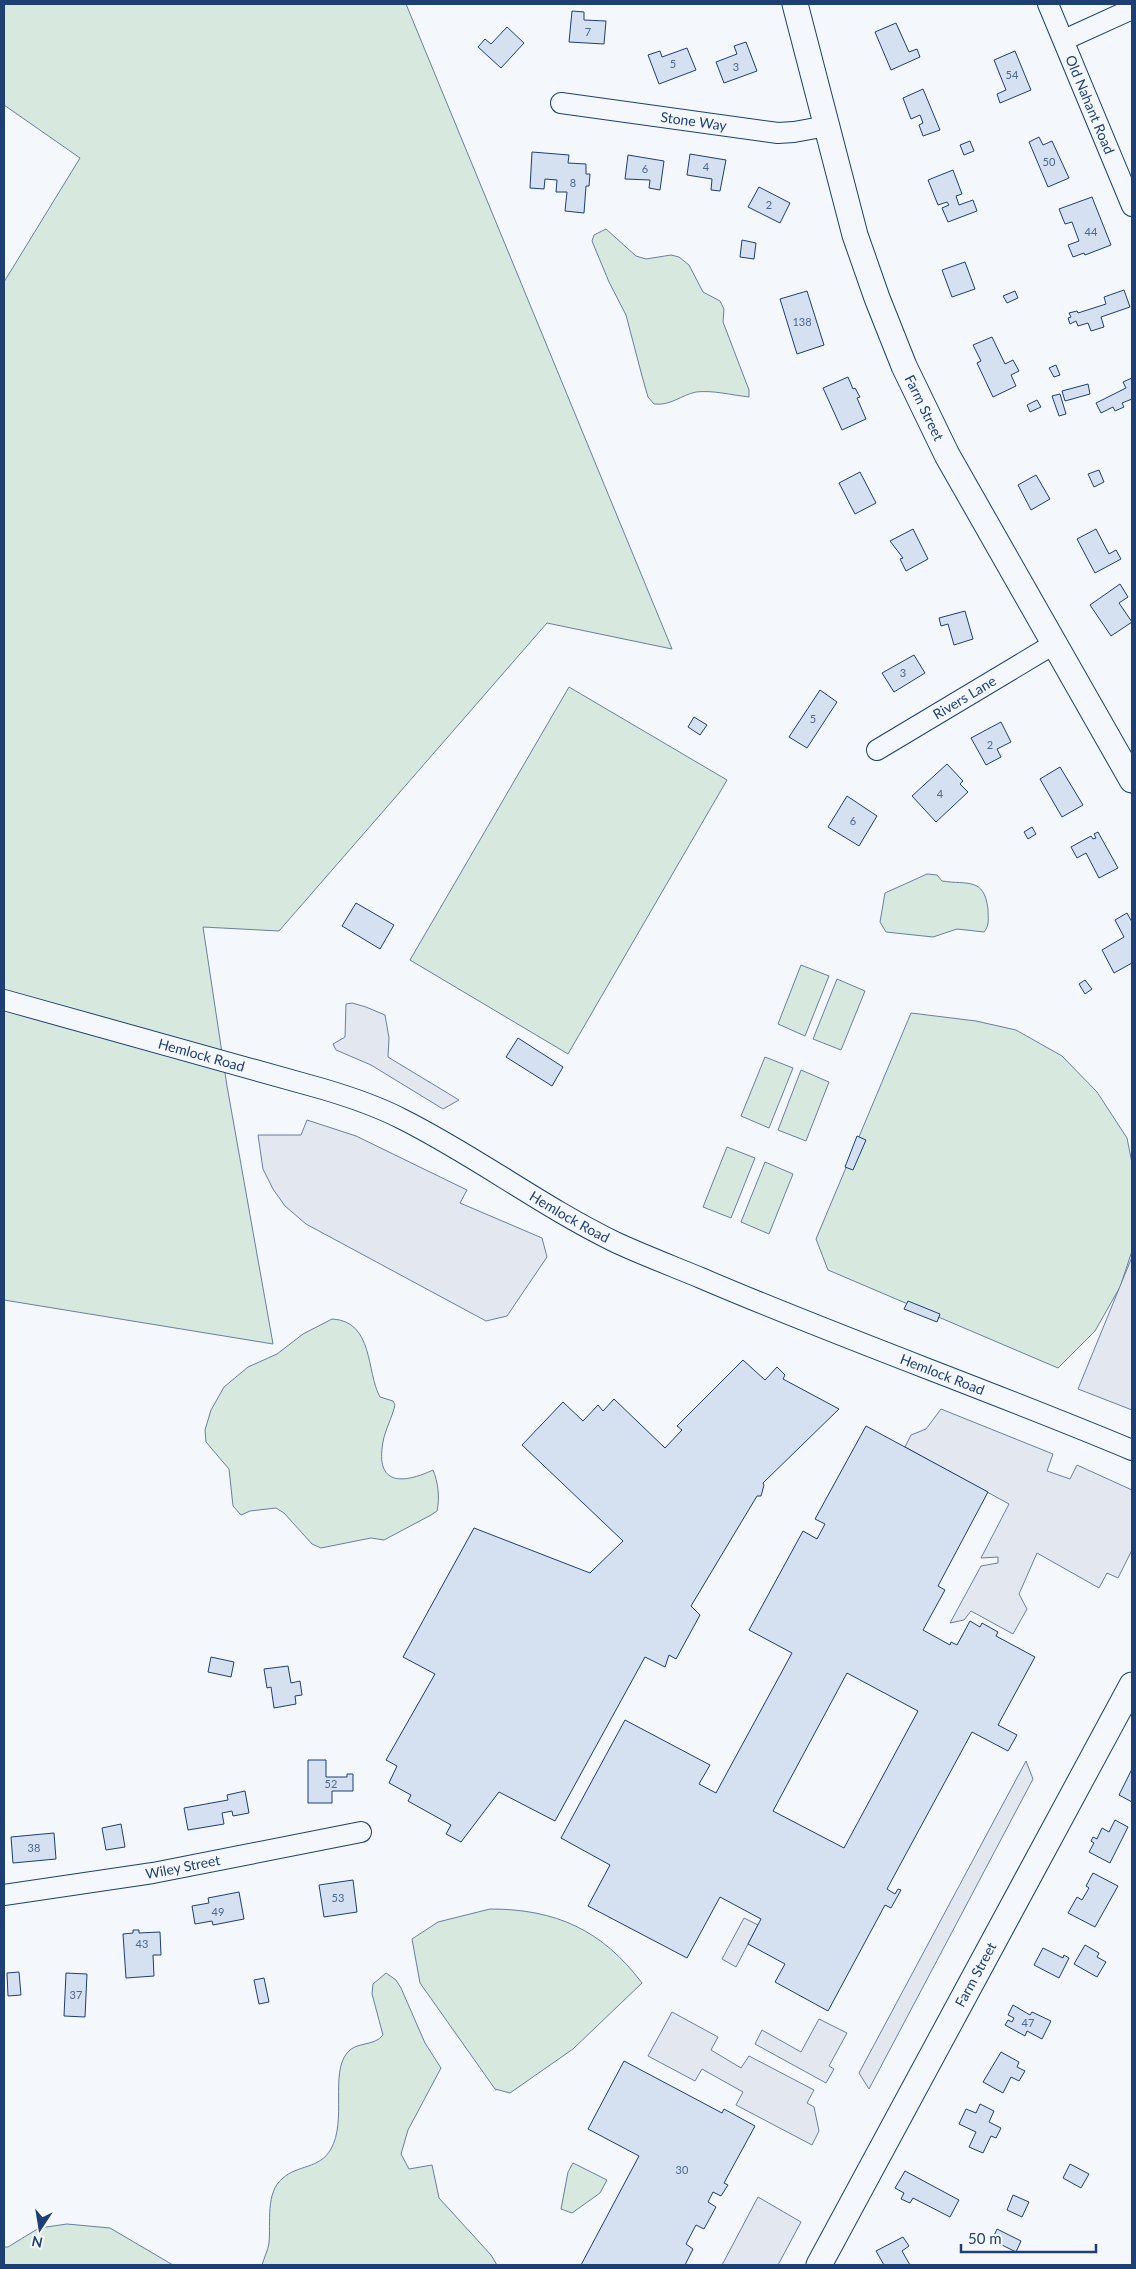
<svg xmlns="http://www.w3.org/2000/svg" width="1136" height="2269" viewBox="0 0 1136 2269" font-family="Lato,sans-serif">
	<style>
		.green { fill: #d7e8df; stroke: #687fa3 }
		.parking { fill: #e3e8f0; stroke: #687fa3 }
		.building { fill: #d5e0f0; stroke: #1d3f73; fill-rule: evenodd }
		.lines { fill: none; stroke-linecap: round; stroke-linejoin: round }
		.minor-casing { stroke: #1d3f73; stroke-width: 22 }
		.major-casing { stroke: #1d3f73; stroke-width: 27 }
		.minor { stroke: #f4f7fb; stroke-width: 20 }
		.major { stroke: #f4f7fb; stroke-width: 25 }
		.labels { text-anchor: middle; stroke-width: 4; stroke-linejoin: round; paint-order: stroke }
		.number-label { font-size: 11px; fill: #4b6792 }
		.street-label { font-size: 14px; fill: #1d3f73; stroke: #f4f7fb }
	</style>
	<rect width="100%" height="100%" fill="#f4f7fb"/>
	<path class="green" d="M4,4H406L672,649L547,623L279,931L203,927L227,1086L273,1344L4,1300V282L80,158L4,105Z
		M606,229L636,256L646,259L671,255L679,257L689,265L703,292L720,301L724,309L723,322L749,390V397C731,395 713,390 696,392C681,395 671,406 654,404L648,397L642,376L626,315L609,282L592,241L594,235Z
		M569,687L727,780L568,1054L410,960Z
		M927,874L937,875L942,881C968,885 984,877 988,909C988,918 990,925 984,932L957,929L933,937L886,932L880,922L885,893Z
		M801,965L829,976L805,1036L778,1024Z
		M837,979L865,991L841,1050L813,1039Z
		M911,1013L976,1021L1016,1030L1062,1056L1097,1092L1127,1138L1132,1163V1251L1120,1287L1095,1331L1058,1368L828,1270L816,1239Z
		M765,1057L793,1068L769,1128L741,1116Z
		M801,1070L829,1082L806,1141L778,1130Z
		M727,1147L755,1158L731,1218L703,1207Z
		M765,1162L793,1174L769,1234L741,1222Z
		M332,1319C374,1321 366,1372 380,1397L393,1401L395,1405C392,1418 385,1430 383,1442C375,1486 403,1484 433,1470C438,1482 440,1497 437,1511L431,1515L384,1540L371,1538L321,1548L312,1544L284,1513L276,1508L250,1511L241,1515L233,1506L229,1469L206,1442L205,1430L211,1410L224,1387L248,1367L277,1354L303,1334Z
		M490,1909C556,1909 602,1930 642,1983L573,2049L510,2093L495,2089L420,1983L412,1939L438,1922Z
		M386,1973L396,1980L401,1988L425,2043L441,2068L408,2130L401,2154L409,2169L432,2165L439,2198L491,2255L497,2265H262C264,2258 268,2250 269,2243C271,2223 265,2192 283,2178C297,2165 320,2169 331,2149C347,2120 330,2074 347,2053C356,2041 374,2047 383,2035L372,1994L373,1984Z
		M573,2163L607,2180L600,2193L572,2213L561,2209L568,2172Z
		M67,2224L110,2228L173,2265H4V2247H8L39,2228Z"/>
	<path class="parking" d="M352,1003L366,1007L385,1015L389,1038L388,1057L459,1100L443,1109L371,1065L336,1050L333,1044L345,1037L346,1004Z
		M307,1120L356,1136L467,1190L460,1203L542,1238L547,1257L507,1316L486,1321L306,1224L285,1206L273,1189L263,1169L258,1135H301Z
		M1132,1257V1410L1078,1389Z
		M941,1409L1053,1454L1047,1471L1070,1479L1077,1465L1132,1490V1550L1118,1578L1107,1573L1099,1588L1037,1553L1019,1594L1027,1609L1013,1634L971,1611L964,1620L950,1623L981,1566L998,1563V1557L981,1558L1009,1504L905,1447L911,1435L926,1429Z
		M1026,1761L1033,1779L869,2089L859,2073Z
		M744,1918L758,1925L736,1967L722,1959Z
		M672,2012L718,2037L711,2050L741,2068L749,2056L814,2090L807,2103L814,2107L819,2131L812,2145L736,2105L743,2092L702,2069L695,2081L648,2056Z
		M819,2019L847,2033L829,2066L834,2069L826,2083L755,2044L762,2030L801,2052Z
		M758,2197L801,2222L778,2265H722Z"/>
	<path class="building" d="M572,11L584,12V20L606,21L604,44L569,42Z
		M896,23L909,52L917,49L920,57L891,70L875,32Z
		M507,27L524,43L501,68L478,47L485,39L491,44Z
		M746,42L757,71L724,83L716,62L737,54L734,46Z
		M687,48L696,70L659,84L648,55L660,51L662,57Z
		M1015,51L1031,90L1000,103L997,94L1006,90L994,60Z
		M923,89L940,130L923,136L919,125L923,123L920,115L911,119L903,98Z
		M1039,137L1043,145L1052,141L1069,178L1048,187L1029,142Z
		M970,141L974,151L964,155L960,145Z
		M532,152L569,155L568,163L586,164V174H590L589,186H586L584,213L565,211L567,192H556L557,180L545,179L544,189L530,188Z
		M690,154L726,160L720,191L711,190L712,179L687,175Z
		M628,155L664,161L660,190L649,188L650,180L625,179Z
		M953,170L962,194L956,196L959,205L973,200L977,211L948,222L942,208L949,205L947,202L938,205L928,180Z
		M759,187L790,203L780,223L748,207Z
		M1092,197L1111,245L1085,255L1084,253L1073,257L1068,245L1079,241L1072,222L1065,224L1059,209Z
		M742,240L756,243L754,259L740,257Z
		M965,262L975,289L952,297L942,270Z
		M1124,290L1130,307L1101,317L1104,327L1091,331L1088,323L1078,326L1076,321L1070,324L1068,318L1071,317L1069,313L1077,311L1078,313L1106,304L1104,297Z
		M807,291L824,345L797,354L780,299Z
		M1015,291L1018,298L1007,303L1003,296Z
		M992,337L1005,364L1013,360L1019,371L1011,375L1016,386L993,397L977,363L981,361L973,345Z
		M1056,365L1060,375L1054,377L1049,368Z
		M848,377L853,389L855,388L860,397L857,398L866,419L842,430L823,388Z
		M1132,378V399L1122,403L1124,407L1115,411L1113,407L1101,413L1096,403L1126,388L1123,382Z
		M1088,384L1090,394L1065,401L1062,391Z
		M1060,394L1066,414L1059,416L1052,396Z
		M1037,400L1041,407L1030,412L1027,405Z
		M1099,470L1104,482L1094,487L1088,474Z
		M860,472L876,503L855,514L839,483Z
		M1036,475L1050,499L1031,510L1018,485Z
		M913,529L928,559L906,571L900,559L903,558L890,541Z
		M1096,529L1109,554L1116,550L1121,559L1095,573L1077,539Z
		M1120,584L1128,597L1119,603L1132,622L1111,636L1090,605Z
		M965,611L973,639L954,645L948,624L941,626L939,618Z
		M914,655L925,673L894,692L882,673Z
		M820,690L837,702L807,748L789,737Z
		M694,717L707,725L700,735L688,727Z
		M1001,722L1011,742L997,749L1001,757L986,765L971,738Z
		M947,764L963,781L960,784L968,792L936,822L912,796Z
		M1060,767L1083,805L1062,817L1040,779Z
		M847,796L877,816L859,846L828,827Z
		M1032,827L1036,834L1028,839L1024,832Z
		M1098,832L1118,868L1099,878L1086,853L1077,858L1071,847L1091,836L1093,839L1096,838L1094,834Z
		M356,903L394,925L380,949L342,926Z
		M1127,913L1132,922V963L1114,973L1102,950L1124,937L1115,920Z
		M1085,980L1092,989L1085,994L1079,984Z
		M518,1038L563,1067L552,1086L506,1057Z
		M857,1136L866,1140L853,1170L845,1167Z
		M908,1301L940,1314L937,1322L904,1309Z
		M743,1360L765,1380L777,1367L785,1375L783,1379L839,1409L763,1483L764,1485L761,1496H757L691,1606L700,1615L676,1659L669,1655L665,1667L645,1657L555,1821L499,1792L461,1842L446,1834L451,1825L408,1801L411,1795L389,1783L397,1766L386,1760L435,1674L403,1657L474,1528L590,1573L623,1541L522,1445L563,1402L583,1421L598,1405L603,1411L614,1399L665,1448L682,1430L677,1426Z
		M866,1426L988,1492L938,1586L945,1590L923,1630L950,1645L951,1642L957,1645L970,1621L980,1627L982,1623L998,1632L996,1636L1035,1657L998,1725L1017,1735L1008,1751L972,1732L887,1889L895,1894L898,1889L901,1890L891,1908L885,1905L828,2011L775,1982L785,1964L748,1944L761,1919L720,1897L687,1958L588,1906L610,1865L561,1838L625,1720L710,1765L699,1784L716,1793L792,1653L749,1630L803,1531L817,1539L825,1524L815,1519ZM847,1673L918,1711L844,1848L773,1811Z
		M211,1657L234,1662L231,1677L208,1672Z
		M288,1666L291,1683L300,1681L302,1695L295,1696L296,1704L274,1708L271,1687L267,1688L264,1669Z
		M308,1760H326V1777H347V1774H353V1791H332V1803H308Z
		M1132,1769V1802L1119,1795Z
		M245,1791L249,1813L233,1816L232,1811L222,1813L224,1824L188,1830L184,1808L228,1800L227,1795Z
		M1115,1820L1128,1827L1110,1863L1089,1852L1094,1843L1091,1841L1093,1837L1097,1839L1102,1828L1109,1832Z
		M121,1824L125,1847L106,1850L102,1828Z
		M54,1833L56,1859L13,1863L11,1837Z
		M1093,1873L1118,1886L1095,1927L1068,1913L1077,1897L1082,1900L1089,1888L1086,1886Z
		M353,1880L357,1912L324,1917L319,1885Z
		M239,1892L244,1919L213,1925L212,1921L195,1924L192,1906L209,1903L208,1898Z
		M133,1930H139V1933L160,1932L161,1955H153L154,1976L126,1978L123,1934L133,1933Z
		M1085,1945L1099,1953L1097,1957L1106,1962L1097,1977L1074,1964Z
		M1043,1948L1063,1958L1064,1955L1069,1958L1059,1978L1034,1965Z
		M19,1972L21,1995L8,1996L7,1973Z
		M66,1973L87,1974L85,2017L64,2016Z
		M264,1978L269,2002L259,2004L254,1980Z
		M1013,2005L1030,2015L1032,2012L1051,2021L1042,2039L1027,2031L1025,2036L1005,2025L1008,2020L1012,2022L1014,2018L1008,2015Z
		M1001,2052L1019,2062L1017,2067L1025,2071L1019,2081L1011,2077L1003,2093L983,2082Z
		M624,2061L722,2113L724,2109L755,2126L724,2183L728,2185L721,2196L713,2192L708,2202L716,2207L704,2229L696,2225L686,2244L693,2249L685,2265H581L639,2156L588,2129Z
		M980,2104L994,2111L989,2122L1001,2128L996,2138L991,2136L983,2153L969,2147L976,2132L959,2124L966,2109L976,2113Z
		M1070,2164L1089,2174L1081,2188L1063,2178Z
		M905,2171L959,2200L950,2217L913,2198L910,2203L901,2199L904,2193L895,2188Z
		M1013,2195L1029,2202L1022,2217L1007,2210Z
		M997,2229L1021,2241L1016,2252L992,2240Z
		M903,2237L909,2246L902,2251L910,2265H884L876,2251Z"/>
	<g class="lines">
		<defs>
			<g id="minor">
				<path id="s1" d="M1048,4L1132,206"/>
				<path d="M1064,40L1132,9"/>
				<path id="s2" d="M561,103L778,133L794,132L827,126"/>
				<path id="s3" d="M877,750L1054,644"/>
				<path id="s4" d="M4,1000L323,1089C350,1097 377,1106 402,1119C476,1156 541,1206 615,1242C643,1255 672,1266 701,1278C843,1339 989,1390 1132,1450"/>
				<path id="s5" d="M4,1895L153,1873L361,1832"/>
			</g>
			<g id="major">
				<path id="s6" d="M795,4L855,235L877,298L904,366L947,455L1132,780"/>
				<path id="s7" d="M819,2265L1132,1685"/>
			</g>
		</defs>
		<use href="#minor" class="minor-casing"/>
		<use href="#major" class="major-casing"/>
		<use href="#minor" class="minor"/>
		<use href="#major" class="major"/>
	</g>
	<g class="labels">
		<g class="number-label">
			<text x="588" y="36">7</text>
			<text x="673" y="68">5</text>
			<text x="736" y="71">3</text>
			<text x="1012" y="79">54</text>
			<text x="1049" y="166">50</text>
			<text x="706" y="171">4</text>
			<text x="645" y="173">6</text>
			<text x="573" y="187">8</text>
			<text x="769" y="209">2</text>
			<text x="1091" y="236">44</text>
			<text x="802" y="326">138</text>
			<text x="903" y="677">3</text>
			<text x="813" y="723">5</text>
			<text x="990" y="749">2</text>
			<text x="940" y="798">4</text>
			<text x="853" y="825">6</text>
			<text x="331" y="1788">52</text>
			<text x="34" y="1852">38</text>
			<text x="338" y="1902">53</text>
			<text x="218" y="1916">49</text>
			<text x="142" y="1948">43</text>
			<text x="76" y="1999">37</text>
			<text x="1028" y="2027">47</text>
			<text x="682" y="2174">30</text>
		</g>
		<g class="street-label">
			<text dy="5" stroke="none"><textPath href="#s1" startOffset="109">Old Nahant Road</textPath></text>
			<text dy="5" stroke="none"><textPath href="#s2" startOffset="134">Stone Way</textPath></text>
			<text dy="5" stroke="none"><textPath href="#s6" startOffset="425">Farm Street</textPath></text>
			<text dy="5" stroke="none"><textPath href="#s3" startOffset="102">Rivers Lane</textPath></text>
			<text dy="5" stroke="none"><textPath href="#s4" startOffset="205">Hemlock Road</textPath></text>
			<text dy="5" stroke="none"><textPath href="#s4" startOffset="610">Hemlock Road</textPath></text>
			<text dy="5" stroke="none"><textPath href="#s4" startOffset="1015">Hemlock Road</textPath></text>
			<text dy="5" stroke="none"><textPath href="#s5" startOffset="181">Wiley Street</textPath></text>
			<text dy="5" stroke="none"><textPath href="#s7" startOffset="330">Farm Street</textPath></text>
		</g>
	</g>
	<rect width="1136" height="2269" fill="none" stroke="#1d3f73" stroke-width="10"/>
	<g transform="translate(40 2229) rotate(192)" stroke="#f4f7fb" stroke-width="4" paint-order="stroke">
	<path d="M0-4L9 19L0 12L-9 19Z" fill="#1d3f73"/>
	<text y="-8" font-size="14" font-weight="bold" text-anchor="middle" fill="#1d3f73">N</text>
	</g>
	<path d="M961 2244v8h135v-8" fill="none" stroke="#1d3f73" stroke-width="2.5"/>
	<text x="968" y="2244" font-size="15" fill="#1d3f73" stroke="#f4f7fb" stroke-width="4" paint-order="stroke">50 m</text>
</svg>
